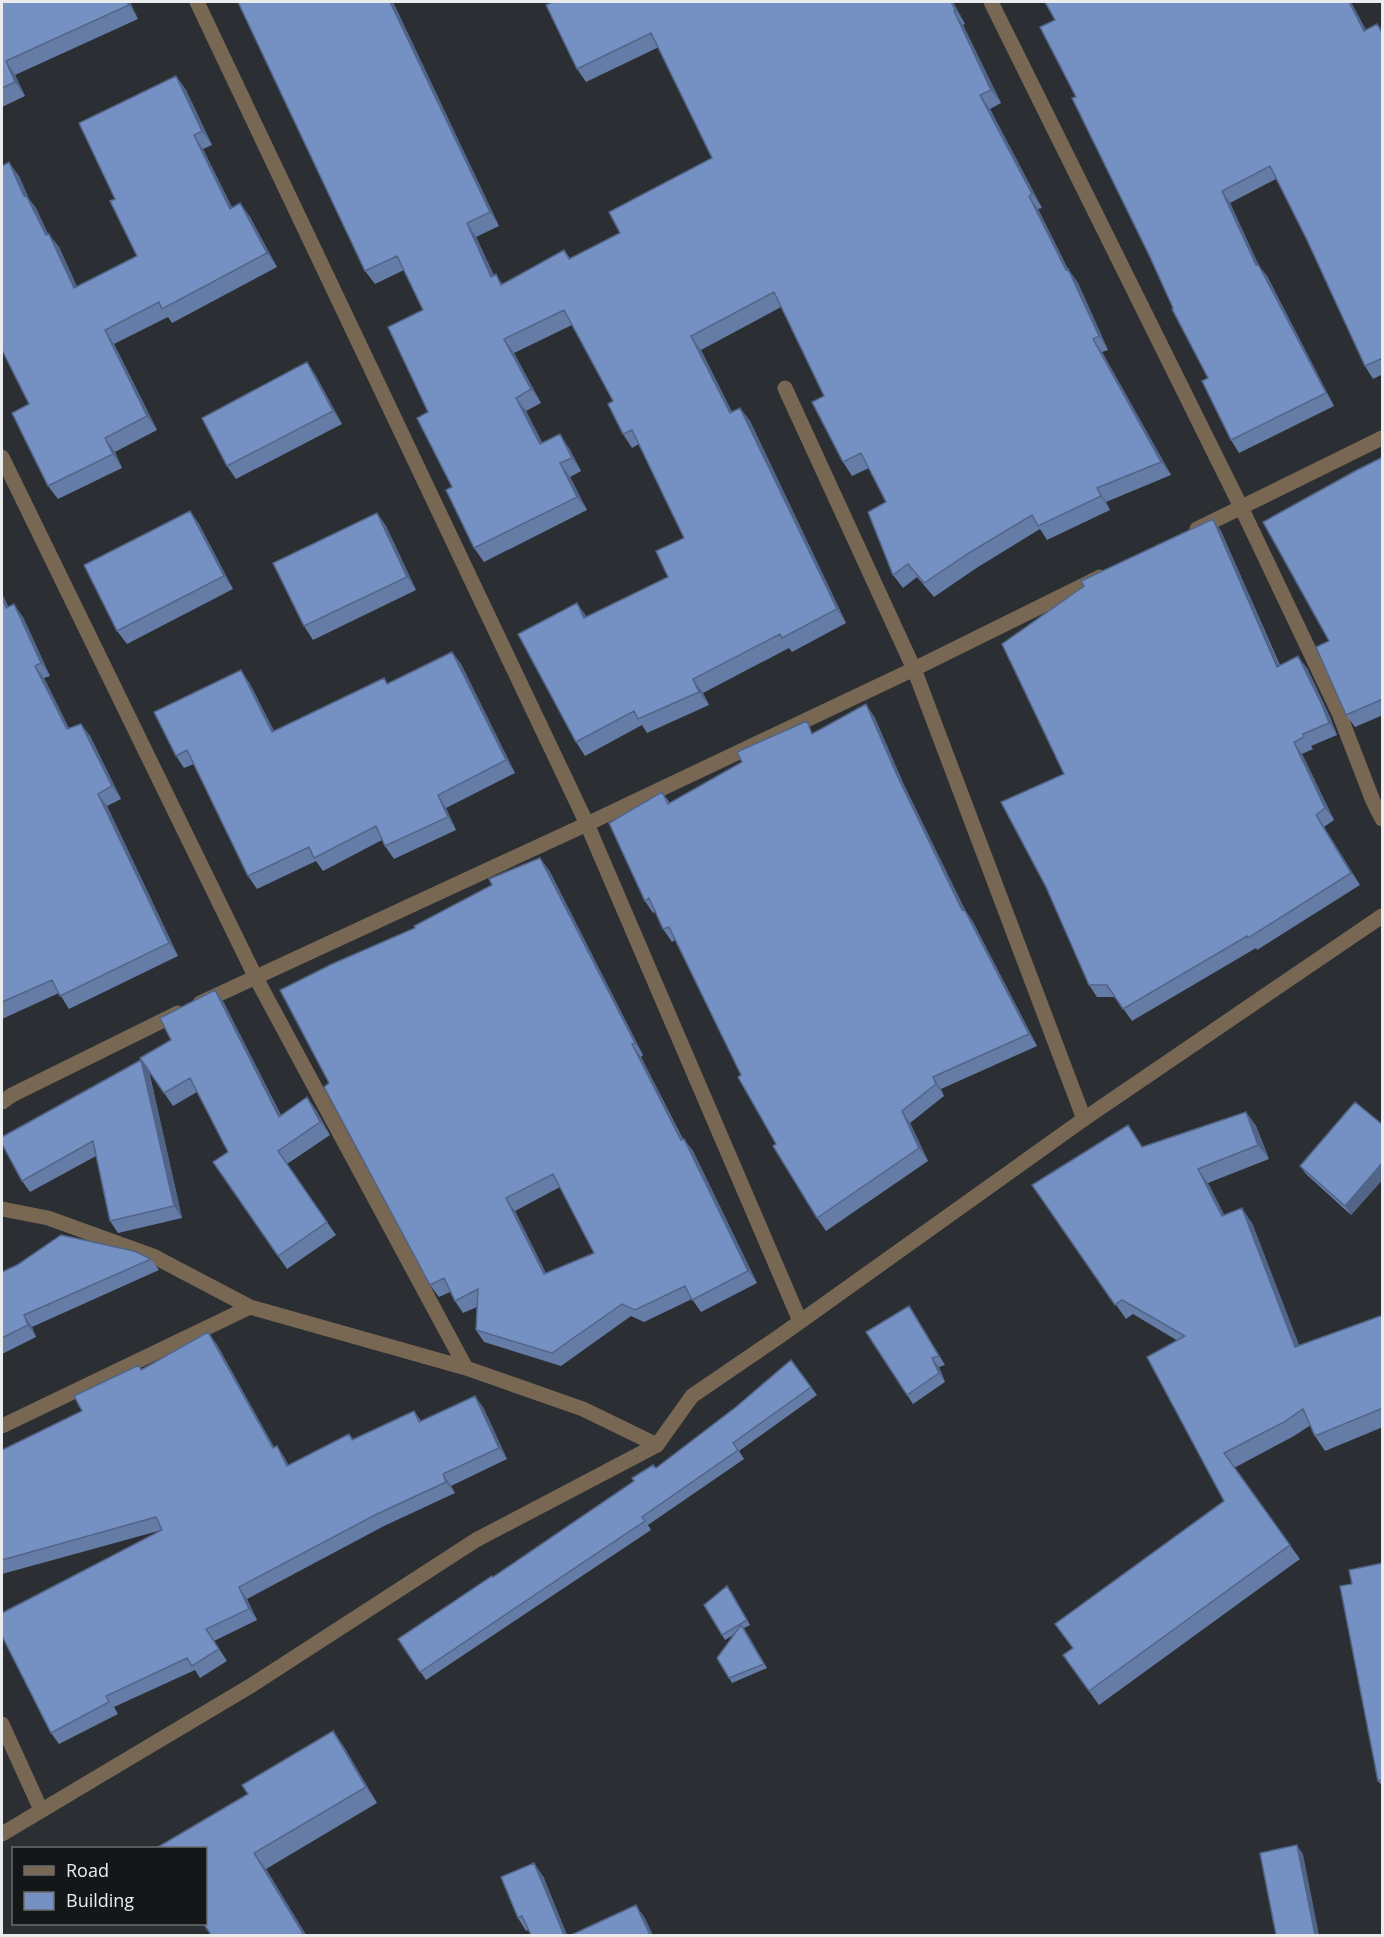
<svg xmlns="http://www.w3.org/2000/svg" width="1384" height="1937" viewBox="0 0 1384 1937" font-family="'Open Sans',sans-serif">
	<style>
		.lines { fill: none; stroke-linecap: round; stroke-linejoin: round }
		.minor { stroke: #776753; stroke-width: 15 }
		.tertiary { stroke: #776753; stroke-width: 15 }
		.wall { fill: #657ca7; fill-rule: evenodd }
		.shaded-wall { fill: #526588 }
		.building { fill: #7590c2; stroke: #526588; stroke-width: 1.5; fill-rule: evenodd }
	</style>
	<rect width="100%" height="100%" fill="#2b2e32"/>
	<g class="lines">
		<path class="minor" d="M197,2L587,824L800,1321
			M991,2L1241,507L1339,713L1373,801L1382,819
			M785,388L914,669L1084,1119
			M2,457L255,976L466,1368
			M1197,529L1382,438
			M200,1003L587,824L914,669L1100,577
			M2,1102L12,1095L178,1013
			M2,1209L48,1218L153,1256L250,1307L466,1368L583,1409L657,1445
			M2,1426L250,1307
			M2,1724L41,1810"/>
		<path class="tertiary" d="M2,1834L252,1685L476,1540L657,1445L692,1396L780,1336L1084,1119L1382,916"/>
	</g>
	<path class="wall" d="M2,2H130L138,19L15,75L25,96L2,107Z
		M238,2H393L499,226L476,237L494,276L503,284L564,250L570,258L620,233L712,158L659,47L586,82L577,69L546,5L953,2L965,24L963,25L1001,103L990,109L1042,208L1038,209L1068,269L1078,283L1108,350L1102,352L1171,475L1106,502L1110,510L1047,540L1040,529L978,567L934,597L917,577L903,588L893,575L886,502L869,468L852,476L843,462L824,396L781,307L701,350L732,412L740,408L750,421L846,623L792,652L789,648L703,693L709,705L647,733L642,725L585,756L576,742L586,617L668,577L684,538L639,444L632,448L623,434L613,401L572,325L514,353L541,403L526,411L542,443L569,448L581,471L570,477L587,510L484,562L474,548L452,487L428,412L423,310L404,270L375,284L365,271Z
		M1045,2H1351L1366,30L1377,24L1383,31V374L1373,379L1365,366L1307,240L1276,179L1230,203L1259,266L1267,276L1334,406L1239,453L1231,440L1208,378L1173,308L1076,97L1055,20Z
		M176,76L186,90L212,145L203,149L232,208L240,203L250,217L277,267L172,323L168,317L114,344L157,430L115,452L122,468L58,499L48,486L29,404L19,176L29,199L36,208L48,234L59,247L77,287L137,256L115,199Z
		M307,362L316,376L342,424L236,479L227,466Z
		M1383,457V715L1355,727L1346,715L1329,641Z
		M190,511L199,524L233,589L127,644L117,631Z
		M377,513L386,526L416,590L313,640L304,626Z
		M1213,519L1221,531L1280,665L1307,668L1330,717L1337,735L1311,746L1313,749L1302,754L1334,820L1324,827L1360,885L1257,950L1256,948L1132,1021L1115,997H1097L1089,985Z
		M2,593L8,607L23,617L50,676L44,678L69,729L81,724L90,736L121,799L107,806L178,956L69,1009L59,993L2,1019Z
		M452,652L461,664L515,773L446,808L456,830L394,859L385,846L382,840L323,871L316,861L257,889L248,876L194,764L184,768L176,756L249,682L274,731L384,678L388,684Z
		M874,716L904,785L965,910L973,922L1037,1046L941,1089L944,1096L910,1123L928,1161L826,1231L817,1218L776,1144L675,940L672,942L663,929L655,912L653,913L645,901L662,792L670,803L815,732Z
		M549,870L643,1055L641,1057L683,1139L693,1151L757,1283L701,1312L692,1299L644,1322L631,1316L561,1366L484,1342L476,1330L477,1307L463,1313L455,1301L450,1292L439,1297L430,1285L329,1083ZM560,1187L594,1253L546,1274L515,1211Z
		M215,990L224,1003L281,1115L307,1097L316,1110L330,1135L287,1164L336,1235L287,1269L213,1162L228,1152L197,1092L173,1106L140,1058L171,1040Z
		M149,1071L182,1218L118,1233L110,1221L96,1156L30,1192L22,1181Z
		M1246,1112L1256,1126L1269,1159L1208,1183L1224,1215L1252,1223L1299,1345L1383,1315V1427L1325,1451L1315,1436L1311,1425L1294,1436L1234,1468L1300,1559L1099,1705L1063,1655L1073,1648L1055,1624L1224,1501L1178,1341L1133,1314L1126,1319L1032,1185Z
		M1383,1125V1179L1351,1215L1306,1174L1300,1166Z
		M151,1259L159,1270L32,1327L36,1337L2,1354V1272Z
		M915,1315L945,1365L939,1367L945,1382L913,1404L907,1395Z
		M216,1343L274,1447L277,1446L289,1466L349,1434L353,1439L414,1411L421,1421L483,1407L507,1459L451,1486L455,1493L384,1526L247,1599L257,1620L214,1641L227,1661L200,1678L195,1670L114,1707L118,1714L59,1744L51,1733L162,1530L2,1574V1450L82,1411L142,1369Z
		M791,1360L817,1395L739,1451L744,1459L648,1525L651,1530L426,1680L398,1639L493,1577L656,1468L736,1407Z
		M1383,1563V1787L1378,1781L1352,1584Z
		M731,1591L750,1625L744,1628L767,1668L732,1683L729,1678L735,1634L725,1640L722,1635Z
		M333,1731L344,1747L377,1803L266,1869L306,1935H211L248,1794Z
		M543,1876L567,1935H531L528,1930L526,1931L518,1918Z"/>
	<path class="shaded-wall" d="M127,2H130L138,19L129,5Z
		M390,2H393L499,226L490,212Z
		M951,2H953L965,24L955,10Z
		M1349,2H1351L1373,44L1364,31Z
		M954,11L963,25L1001,103L991,90Z
		M6,61L15,75L25,96L15,82Z
		M176,76L186,90L212,145L202,131Z
		M980,95L990,109L1042,208L1032,194Z
		M194,135L203,149L240,223L230,209Z
		M9,162L19,176L29,199L36,208L55,249L46,235L24,196Z
		M1222,191L1230,203L1259,266L1267,276L1334,406L1326,393L1256,265Z
		M1029,196L1038,209L1072,278L1068,269L1078,283L1108,350L1099,336Z
		M240,203L250,217L277,267L267,253Z
		M467,223L476,237L501,290L491,277Z
		M49,234L59,247L84,302L74,288Z
		M105,330L114,344L157,430L147,416Z
		M691,336L701,350L739,427L730,413Z
		M504,339L514,353L541,403L531,389Z
		M1093,339L1102,352L1171,475L1161,462Z
		M307,362L316,376L342,424L333,411Z
		M516,398L526,411L550,457L540,444Z
		M740,408L750,421L846,623L837,609Z
		M560,434L569,448L581,471L572,458Z
		M105,438L115,452L122,468L113,454Z
		M560,463L570,477L587,510L577,497Z
		M1097,488L1106,502L1110,510L1101,496Z
		M190,511L199,524L233,589L224,576Z
		M377,513L386,526L416,590L407,577Z
		M1213,519L1221,531L1285,679L1277,667Z
		M2,593L15,621L6,608L2,598Z
		M577,603L587,617L584,618Z
		M14,604L23,617L50,676L41,663Z
		M452,652L461,664L515,773L506,760Z
		M1298,656L1307,668L1330,717L1337,735L1329,723Z
		M35,666L44,678L76,742L67,729Z
		M241,670L249,682L281,745L272,732Z
		M693,679L703,693L709,705L699,692Z
		M866,704L874,716L904,785L965,910L973,922L1037,1046L1029,1034L962,910L896,773Z
		M81,724L90,736L121,799L112,786Z
		M1294,742L1302,754L1334,820L1325,808Z
		M98,794L107,806L178,956L169,943Z
		M438,795L446,808L456,830L448,817Z
		M1316,815L1324,827L1360,885L1351,873Z
		M540,858L549,870L643,1055L635,1043Z
		M215,990L224,1003L288,1130L279,1117Z
		M632,1044L641,1057L689,1153L681,1140Z
		M141,1060L149,1071L182,1218L174,1206Z
		M933,1077L941,1089L944,1096L936,1084Z
		M307,1097L316,1110L330,1135L320,1122Z
		M902,1111L910,1123L928,1161L919,1148Z
		M1246,1112L1256,1126L1269,1159L1258,1145Z
		M684,1139L693,1151L757,1283L748,1271Z
		M1383,1162V1179L1351,1215L1345,1206Z
		M1198,1169L1208,1183L1232,1230L1222,1216Z
		M506,1198L515,1211L553,1287L544,1274Z
		M1242,1208L1252,1223L1305,1361L1295,1347Z
		M909,1306L915,1315L945,1365L939,1356Z
		M24,1315L32,1327L36,1337L28,1325Z
		M208,1332L216,1343L281,1460L273,1448Z
		M932,1358L939,1367L945,1382L939,1373Z
		M475,1396L483,1407L507,1459L499,1448Z
		M277,1446L285,1458L295,1478L287,1466Z
		M443,1474L451,1486L455,1493L446,1482Z
		M239,1587L247,1599L257,1620L249,1609Z
		M333,1731L344,1747L377,1803L366,1787Z
		M1297,1845L1303,1854L1319,1935H1315Z
		M254,1853L266,1869L306,1935H304Z
		M534,1863L543,1876L567,1935H564Z
		M636,1905L645,1918L653,1935H650Z"/>
	<path class="building" d="M2,2H127L129,5L6,61L15,82L2,88Z
		M238,2H390L490,212L467,223L491,277L496,274L501,285L564,250L569,259L620,233L609,212L712,158L651,33L577,69L546,5L553,2H951L955,10L954,11L991,90L980,95L1032,194L1029,196L1066,270L1068,269L1099,336L1093,339L1161,462L1097,488L1101,496L1038,526L1032,515L969,553L924,583L908,564L893,575L868,512L886,502L861,453L843,462L812,402L824,396L774,292L691,336L730,413L740,408L837,609L782,638L780,634L693,679L699,692L638,719L634,711L576,742L518,634L577,603L584,618L668,577L656,551L684,538L632,430L623,434L608,404L613,401L564,310L504,339L531,389L516,398L540,444L560,434L572,458L560,463L577,497L474,548L446,490L452,487L417,418L428,412L388,327L423,310L397,256L365,271Z
		M1045,2H1349L1364,31L1377,24L1383,34V358L1365,366L1307,240L1270,166L1222,191L1256,265L1258,264L1326,393L1231,440L1202,381L1208,378L1172,309L1173,308L1150,257L1072,98L1076,97L1040,27L1055,20Z
		M176,76L202,131L194,135L230,209L240,203L267,253L162,309L159,302L105,330L147,416L105,438L113,454L48,486L12,413L29,404L2,350V166L9,162L24,196L26,195L46,235L49,234L74,288L137,256L110,201L115,199L79,123Z
		M307,362L333,411L227,466L202,418Z
		M1383,457V699L1346,715L1316,647L1329,641L1263,522L1357,470Z
		M190,511L224,576L117,631L84,565Z
		M377,513L407,577L304,626L273,563Z
		M1213,519L1277,667L1298,656L1322,705L1329,723L1303,734L1304,737L1294,742L1325,808L1316,815L1351,873L1248,938L1247,936L1123,1009L1107,985H1089L1046,887L1001,802L1064,774L1002,644L1084,586L1081,581Z
		M2,598L6,608L14,604L41,663L35,666L67,729L81,724L112,786L98,794L169,943L60,996L52,980L2,1002Z
		M452,652L506,760L438,795L448,817L385,846L376,826L314,858L309,847L248,876L187,750L176,756L154,712L241,670L272,732L384,678L387,684Z
		M866,704L896,773L962,910L964,909L1029,1034L933,1077L936,1084L902,1111L919,1148L817,1218L773,1146L776,1144L738,1077L741,1075L669,927L663,929L649,898L645,901L609,823L662,792L668,804L742,762L737,752L807,721L812,734Z
		M540,858L635,1043L632,1044L681,1140L684,1139L748,1271L692,1300L685,1286L635,1310L622,1304L552,1353L476,1330L478,1289L455,1301L444,1278L430,1285L324,1087L329,1083L280,990L332,964L415,928L414,926L492,885L489,879ZM553,1174L594,1253L544,1274L506,1198Z
		M215,990L279,1117L307,1097L320,1122L278,1151L327,1222L278,1256L213,1162L228,1152L190,1078L164,1093L140,1058L171,1040L160,1018Z
		M141,1060L174,1206L110,1221L93,1141L22,1181L2,1144V1137Z
		M1355,1102L1383,1125V1162L1345,1206L1300,1166Z
		M1246,1112L1258,1145L1198,1169L1222,1216L1242,1208L1295,1347L1383,1315V1408L1315,1436L1303,1409L1284,1422L1224,1453L1290,1545L1089,1691L1063,1655L1073,1648L1055,1624L1224,1501L1147,1357L1185,1336L1122,1300L1115,1305L1032,1185L1128,1125L1142,1147Z
		M61,1235L134,1251L151,1259L24,1315L28,1325L2,1338V1272L17,1265Z
		M909,1306L939,1356L932,1358L939,1373L907,1395L866,1332Z
		M208,1332L273,1448L277,1446L287,1466L349,1434L352,1440L414,1411L419,1422L475,1396L499,1448L443,1474L446,1482L375,1515L239,1587L249,1609L206,1629L219,1649L192,1666L187,1658L106,1696L109,1702L51,1733L2,1636V1613L162,1530L156,1517L2,1560V1450L82,1411L74,1396L139,1365L141,1370Z
		M791,1360L811,1387L733,1443L738,1450L642,1517L645,1521L420,1672L398,1639L492,1576L493,1577L634,1481L632,1478L653,1465L656,1468L736,1407Z
		M1383,1563V1781L1382,1780L1378,1781L1340,1586L1352,1584L1349,1570Z
		M727,1586L747,1620L722,1635L704,1605Z
		M741,1625L764,1664L729,1678L717,1658Z
		M333,1731L366,1787L254,1853L304,1935H211L203,1923H206V1848H158V1847L248,1794L242,1785Z
		M1297,1845L1315,1935H1276L1260,1853Z
		M534,1863L564,1935H531L522,1916L518,1918L501,1877Z
		M636,1905L650,1935H571Z"/>
	<rect width="1384" height="1937" fill="none" stroke="#eaecee" stroke-width="6"/>
	<rect x="12" y="1847" width="195" height="78" fill="#151618" stroke="#6a6c6e" stroke-width="1.5"/>
	<rect x="24" y="1866" width="30" height="9" fill="#776753" stroke="#6a6c6e" stroke-width="1.5"/>
	<text x="66" y="1877" font-size="18" fill="#eaecee">Road</text>
	<rect x="24" y="1892" width="30" height="18" fill="#7590c2" stroke="#6a6c6e" stroke-width="1.5"/>
	<text x="66" y="1907" font-size="18" fill="#eaecee">Building</text>
</svg>
